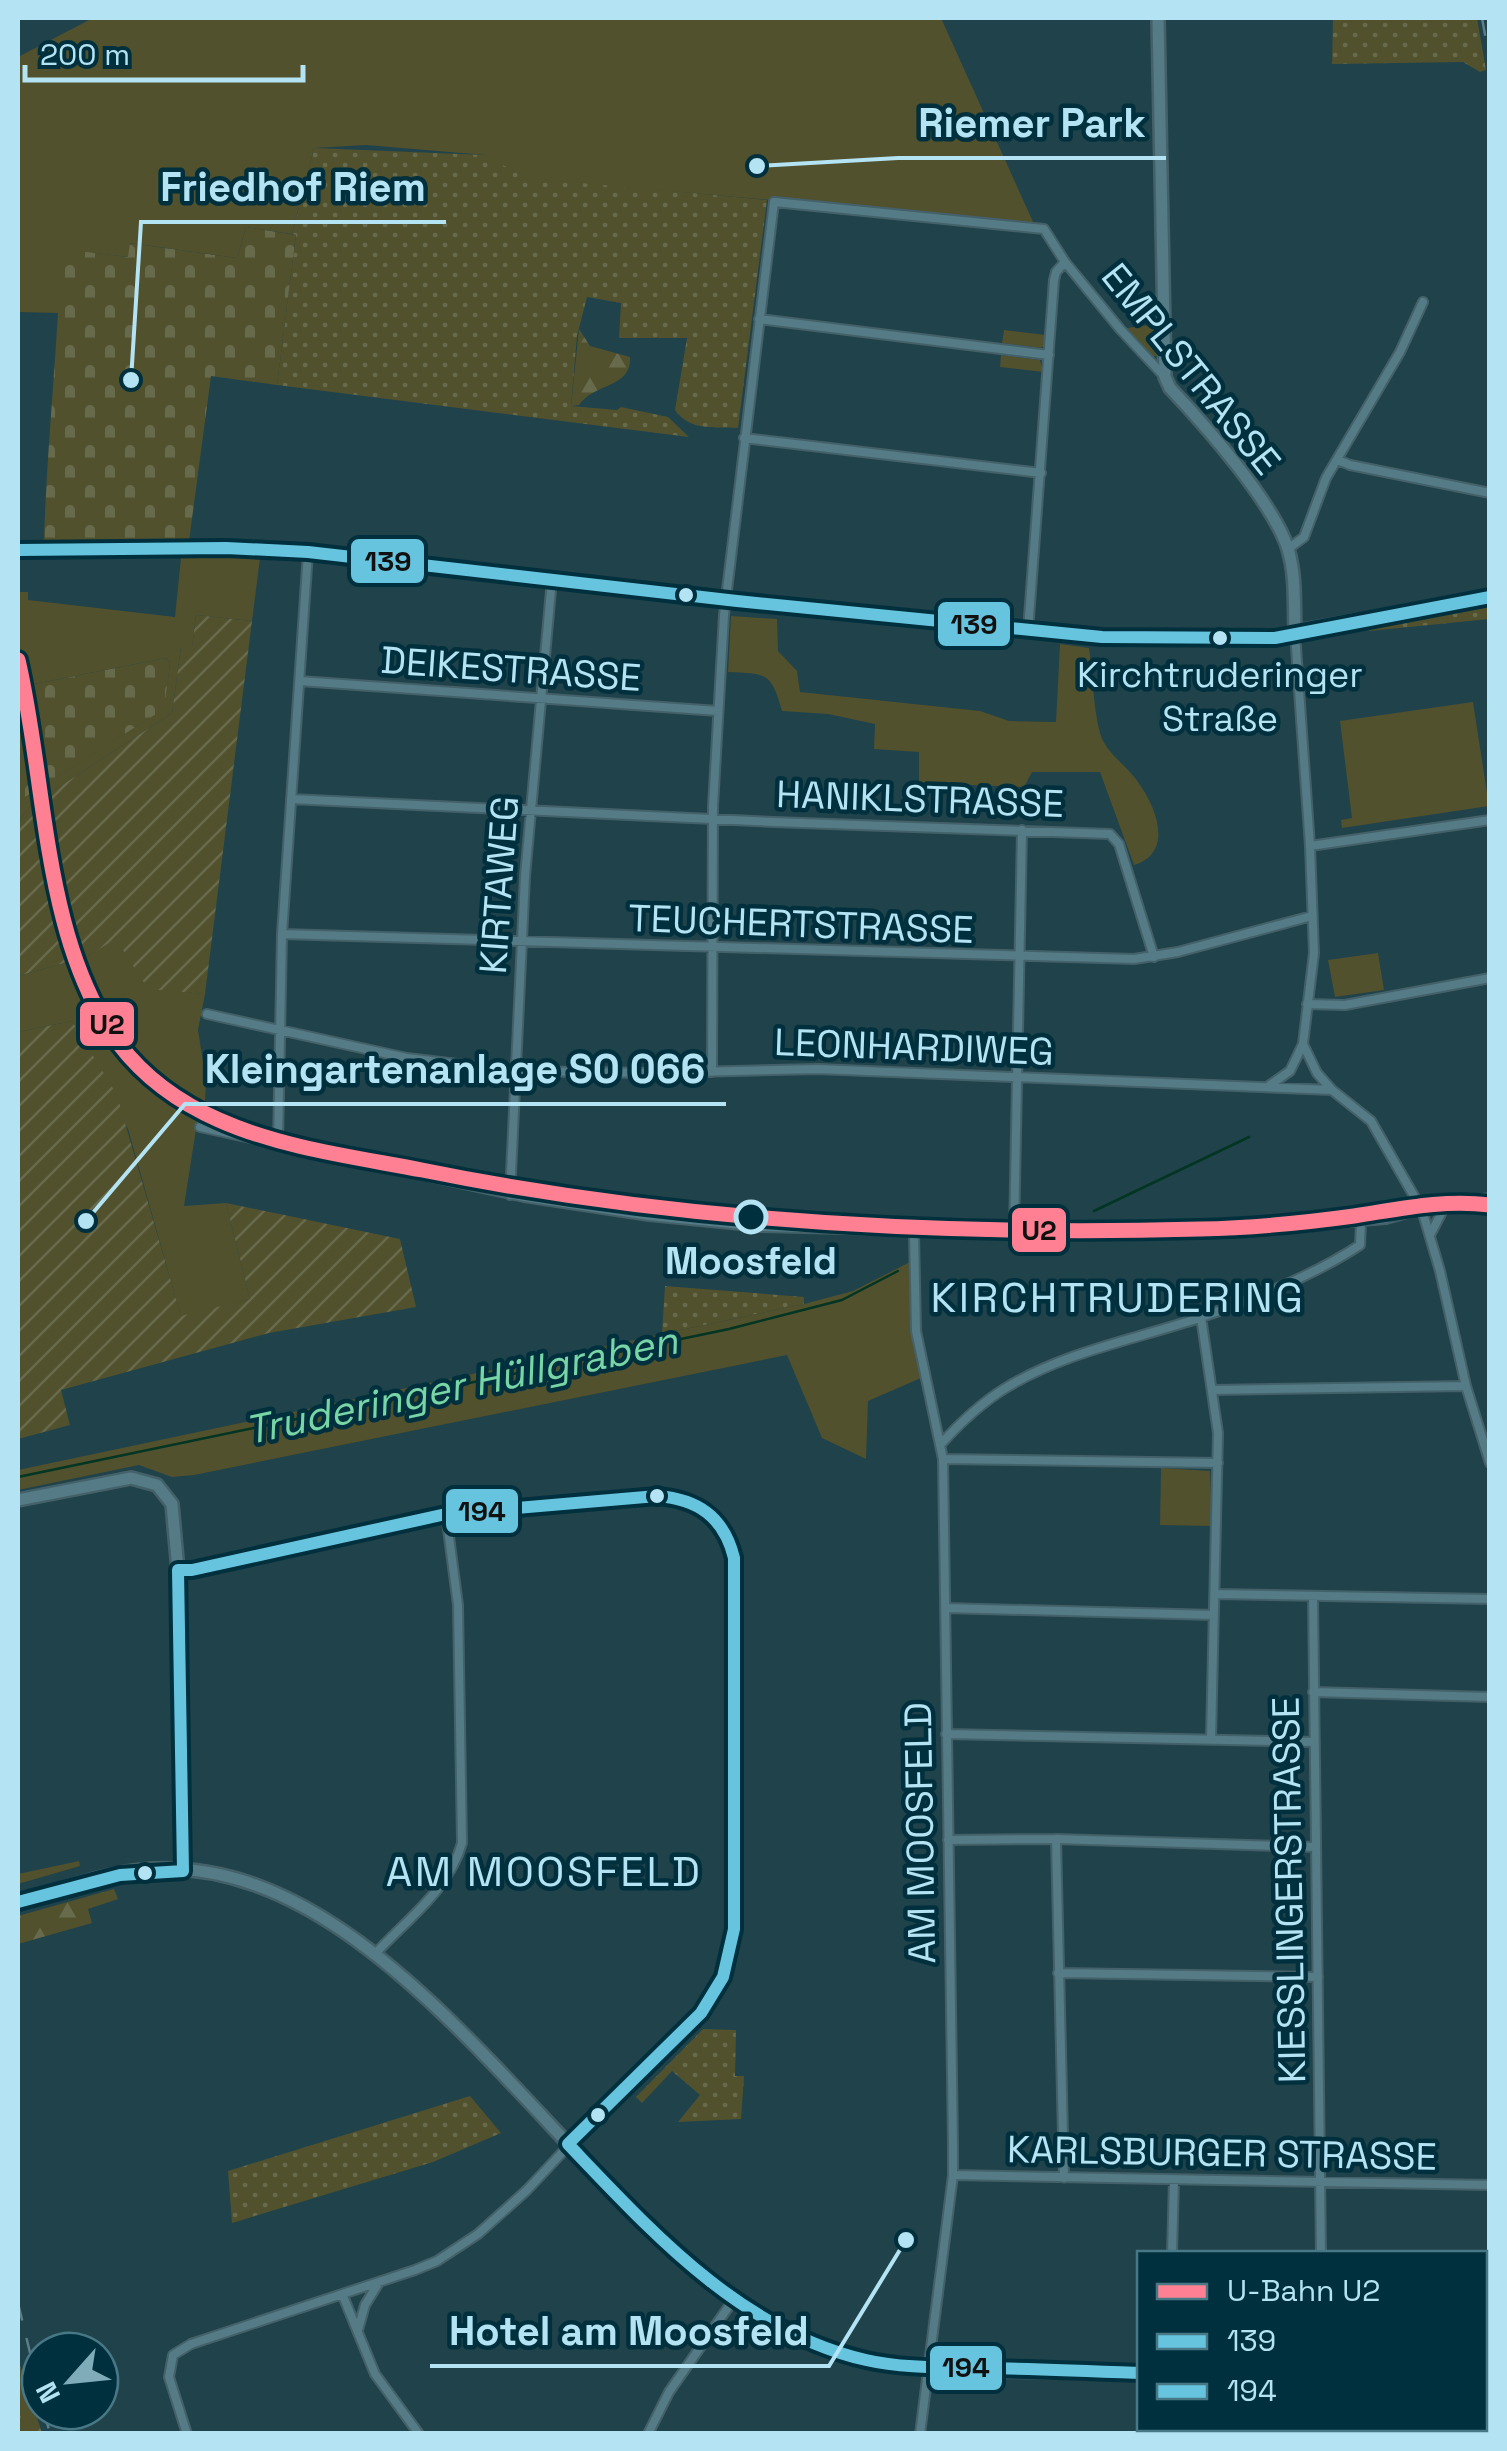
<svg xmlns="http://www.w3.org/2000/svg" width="1507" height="2451" viewBox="0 0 1507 2451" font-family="'Space Grotesk',sans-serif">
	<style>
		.grass { fill: url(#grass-dots) }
		.forest { fill: url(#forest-firs) }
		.cemetery { fill: url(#cemetery-stones) }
		.park { fill: #51512d; fill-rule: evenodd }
		.garden { fill: url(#garden-furrows) }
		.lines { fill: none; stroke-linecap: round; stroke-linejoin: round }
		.stream { stroke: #033523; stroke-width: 2.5 }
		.street-casing { stroke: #446169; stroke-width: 12 }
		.secondary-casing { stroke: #446169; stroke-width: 16 }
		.street { stroke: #547b86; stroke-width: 8 }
		.secondary { stroke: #547b86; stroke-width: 11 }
		.rail { stroke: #5e7e87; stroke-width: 2.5; stroke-dasharray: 18 18; stroke-linecap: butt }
		.bus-1-casing { stroke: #00303d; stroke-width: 20 }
		.bus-2-casing { stroke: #00303d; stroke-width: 20 }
		.bus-1 { stroke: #66c4de; stroke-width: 12 }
		.bus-2 { stroke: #66c4de; stroke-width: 12 }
		.metro-1-casing { stroke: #00303d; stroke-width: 22 }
		.metro-1 { stroke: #ff8092; stroke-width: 15 }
		.bus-dot { fill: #b4e3f3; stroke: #00303d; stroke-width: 4 }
		.stop-dot { fill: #00303d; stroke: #b4e3f3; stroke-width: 5 }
		.labels { text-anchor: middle; stroke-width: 9; stroke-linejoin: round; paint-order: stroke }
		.bus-label { font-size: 36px; fill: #b4e3f3; stroke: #00303d }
		.street-label { font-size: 38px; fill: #b4e3f3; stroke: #00303d }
		.stop-label { font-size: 38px; font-weight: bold; fill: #b4e3f3; stroke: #00303d }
		.water-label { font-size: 40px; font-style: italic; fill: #78d5a6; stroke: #00303d }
		.quarter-label { font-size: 42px; letter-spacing: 2.5px; fill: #b4e3f3; stroke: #00303d }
		.leader { fill: none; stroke: #b4e3f3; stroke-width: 4 }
		.callout-dot { fill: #b4e3f3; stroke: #00303d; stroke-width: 4 }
		.callout-label { font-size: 40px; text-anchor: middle; font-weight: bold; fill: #b4e3f3; stroke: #00303d; stroke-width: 9; stroke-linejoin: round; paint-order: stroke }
		.line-badge { stroke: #00303d; stroke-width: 4 }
		.pale-badge-label { font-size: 28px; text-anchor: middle; font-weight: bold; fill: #111 }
	</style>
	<defs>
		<pattern id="grass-dots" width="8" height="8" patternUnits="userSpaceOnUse" patternTransform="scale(2.5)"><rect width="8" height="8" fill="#51512d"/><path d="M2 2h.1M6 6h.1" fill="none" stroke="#686a4c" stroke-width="1.8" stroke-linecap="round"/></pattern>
		<pattern id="forest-firs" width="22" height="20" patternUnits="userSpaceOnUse" patternTransform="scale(2.5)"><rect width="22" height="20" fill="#51512d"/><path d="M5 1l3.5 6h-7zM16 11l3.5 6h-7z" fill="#686a4c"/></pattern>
		<pattern id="cemetery-stones" width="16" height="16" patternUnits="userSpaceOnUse" patternTransform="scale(2.5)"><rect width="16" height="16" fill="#51512d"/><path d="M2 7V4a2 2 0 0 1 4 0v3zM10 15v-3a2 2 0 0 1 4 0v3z" fill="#686a4c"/></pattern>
		<pattern id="garden-furrows" width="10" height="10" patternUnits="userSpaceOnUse" patternTransform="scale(2.5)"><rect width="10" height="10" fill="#51512d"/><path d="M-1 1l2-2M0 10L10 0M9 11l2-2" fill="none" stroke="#686a4c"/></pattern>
	</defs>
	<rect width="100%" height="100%" fill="#20424a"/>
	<path class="grass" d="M1333,18H1477L1486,70L1480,72L1463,62L1332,64Z
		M314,148L485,155L653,189L767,200L738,428C715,427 689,431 675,410L687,338H619L621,303L587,297L577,336L571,406L617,410L621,407L668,417L689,437L277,385L296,235L292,234Z
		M1489,607V619L1369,631L1368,628Z
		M665,1286L804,1297V1304L662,1334Z
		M703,2029L736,2030L735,2076H744L741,2119L678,2122L700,2095L672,2071L642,2103L636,2097Z
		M470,2096L501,2133L433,2162L232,2223L228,2171Z"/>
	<path class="forest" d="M579,329L590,346L630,357C632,388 594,383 579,405L571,406Z
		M114,1889L118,1899L88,1909L92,1923L18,1944V1916Z
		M18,2359L42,2433H18Z"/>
	<path class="cemetery" d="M246,227L296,235L277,385L211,376L189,541L44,540C47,443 58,346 61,248L127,257L129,243L237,258Z
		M166,658L170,663L165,709L21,800L34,684Z"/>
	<path class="park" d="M93,18H941L1034,224L526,178L485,155L366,145L314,148L292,234L246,227L237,258L130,243L128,257L62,249L59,313L18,312V57Z
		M1158,324V355L1153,357L1127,328Z
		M1004,330L1046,335L1045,345L1041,348L1002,343Z
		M1001,355L1040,360L1043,372L1000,367Z
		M181,558H260L252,621L196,615L192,648L181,647L172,713L30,806L18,823V592H28V600L175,617ZM166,658L170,663L164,709L22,799L34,684Z
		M731,616L777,619L778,651L797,671L800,692L980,711L1009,721L1056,722L1060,644L1089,648C1093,676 1093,706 1100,733C1106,754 1127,765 1138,782C1157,808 1174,853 1134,865L1100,772H1032L1024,787L919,783V752L874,749L875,724L828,714L782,711C771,672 767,674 728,672Z
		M1473,702L1489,806L1342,828L1341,820L1352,818L1340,721Z
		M116,938L148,988L205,994L198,1030L206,1081L204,1123H197L184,1206L226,1203L250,1299L181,1317L128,1129L72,1021L18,1032V976L86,957Z
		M1378,953L1384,990L1335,997L1328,960Z
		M910,1262L912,1335L921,1378L868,1401L866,1459L822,1438L787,1355L194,1475L172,1477L139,1465L18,1490V1470L804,1304L853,1291Z
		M1161,1468L1210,1471L1212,1526L1160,1525Z
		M79,1861L80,1866L18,1884V1874Z"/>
	<path class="garden" d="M196,615L252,621L205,994L148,989L116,939L86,957L18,976V823L30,806L172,713L181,647H192Z
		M72,1021L117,1095L181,1316L250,1299L226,1203L400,1239L416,1307L269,1333L61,1390L70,1425L18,1439V1032Z"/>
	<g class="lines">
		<path class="stream" d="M1094,1211L1249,1137
			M18,1477L729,1329L842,1300L898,1271"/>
		<defs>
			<path id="street" d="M759,319L1049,355
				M744,438L1041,473
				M1338,460L1350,465L1490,493
				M1288,549L1304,537L1326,478L1400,352L1423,302
				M1028,631L1054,280L1056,272L1065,262
				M300,681L718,711
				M291,799L774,822L1110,834L1119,844L1154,957
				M1310,846L1490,820
				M282,934L1134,959L1178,952L1312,916
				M1307,1004L1345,1005L1490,978
				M207,1014L407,1058L515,1071L654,1073L818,1069L1332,1090
				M1303,1044L1317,1073L1332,1090L1371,1121L1422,1210L1440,1271L1466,1386L1490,1463
				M712,1072L713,806L724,615L774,202L1044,229L1065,262L1120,329L1165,377
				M1270,1085L1290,1071L1303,1044L1314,953L1310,846L1295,633
				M200,1127L524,1197L649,1216L761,1227L1014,1233L1225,1232L1386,1219L1429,1207L1490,1198
				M278,1143L282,934L308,552
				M510,1195L525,876L552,579
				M914,1232L916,1331L943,1459L953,2145V2175L920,2434
				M1014,1233L1022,830
				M1430,1235L1445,1206
				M1201,1317L1218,1433L1211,1739
				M1213,1390L1466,1386
				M941,1444C960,1423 980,1404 1004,1389C1064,1352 1133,1340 1199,1318C1252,1300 1313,1276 1360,1245L1361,1222
				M943,1459L1218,1463
				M178,1570H192L446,1514L657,1496C697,1497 725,1518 734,1558V1929L723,1977L701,2013L619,2092L527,2190L478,2234L437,2261L415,2270L191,2344L173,2355L169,2377L187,2434
				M1215,1594L1490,1599
				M1313,1597L1321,2254
				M945,1608L1214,1615
				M1313,1692L1490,1697
				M946,1734L1314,1742
				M1056,1839L1064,2178
				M948,1840L1056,1839L1316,1847
				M374,1955C406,1920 449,1890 462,1843L458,1605L446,1514
				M1058,1973L1318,1977
				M953,2175L1490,2185
				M1172,2254L1174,2180
				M343,2296L375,2374L419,2434
				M358,2330L365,2305L378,2284
				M1484,2355L1490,2336
				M648,2434L669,2392L734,2299
				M1466,2434L1467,2428"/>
			<path id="secondary" d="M1158,18L1165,377L1170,388C1204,424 1273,502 1288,549C1296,575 1294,606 1295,633
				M18,550L226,548L308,552L737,601L1102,637L1275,638L1304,630L1490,597
				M18,1500L131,1478L157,1485L172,1504L178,1570L183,1871
				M18,1902C58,1891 100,1874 142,1870C396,1845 576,2223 782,2330C885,2383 1025,2368 1140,2373
				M1484,2389H1490"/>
		</defs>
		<use href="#street" class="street-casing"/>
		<use href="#secondary" class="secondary-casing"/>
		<use href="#street" class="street"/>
		<use href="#secondary" class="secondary"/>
		<path class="rail" d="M1482,18L1490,62
			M18,2303L40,2394
			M44,2411L50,2434"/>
		<defs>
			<path id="bus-1" d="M18,550L226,548L308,552L737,601L1102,637L1275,638L1490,597"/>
			<path id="bus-2" d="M178,1570H192L446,1514L657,1496C698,1499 724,1517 734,1558V1929L723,1977L701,2013L568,2144
				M178,1570L183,1871
				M18,1902L120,1875L183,1871
				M568,2144C653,2233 741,2331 866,2360C905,2369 947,2367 987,2368C1038,2369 1089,2371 1140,2373"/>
		</defs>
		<use href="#bus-1" class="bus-1-casing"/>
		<use href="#bus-2" class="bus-2-casing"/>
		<use href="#bus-1" class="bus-1"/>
		<use href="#bus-2" class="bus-2"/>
		<defs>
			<path id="metro-1" d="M18,660C47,783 42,940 119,1044C145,1078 180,1103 219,1120C282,1148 354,1157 422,1170C678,1222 940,1236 1200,1229C1251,1228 1303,1223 1354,1216C1400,1209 1443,1199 1490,1205"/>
		</defs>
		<use href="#metro-1" class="metro-1-casing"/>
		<use href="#metro-1" class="metro-1"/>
	</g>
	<g class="bus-dot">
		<circle cx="686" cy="595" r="9"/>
		<circle cx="1220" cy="638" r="9"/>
		<circle cx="657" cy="1496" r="9"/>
		<circle cx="145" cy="1873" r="9"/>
		<circle cx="598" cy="2115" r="9"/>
	</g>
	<circle class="stop-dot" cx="751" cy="1217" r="15"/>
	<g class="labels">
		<g class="bus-label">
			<text x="1220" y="687">Kirchtruderinger<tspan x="1220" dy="44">Straße</tspan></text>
		</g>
		<g class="street-label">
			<text transform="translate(1191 369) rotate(51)" y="13">EMPLSTRASSE</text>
			<text transform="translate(511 669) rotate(4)" y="13">DEIKESTRASSE</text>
			<text transform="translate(920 799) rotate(2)" y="13">HANIKLSTRASSE</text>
			<text transform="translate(499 885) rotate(-86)" y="13">KIRTAWEG</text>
			<text transform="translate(801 924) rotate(2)" y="13">TEUCHERTSTRASSE</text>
			<text transform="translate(914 1047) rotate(2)" y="13">LEONHARDIWEG</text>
			<text transform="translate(920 1833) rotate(-91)" y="13">AM MOOSFELD</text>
			<text transform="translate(1289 1890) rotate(-91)" y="13">KIESSLINGERSTRASSE</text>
			<text transform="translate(1222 2153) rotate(1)" y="13">KARLSBURGER STRASSE</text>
		</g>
		<g class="stop-label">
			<text x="751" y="1274">Moosfeld</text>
		</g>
		<g class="water-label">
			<text transform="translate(461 1385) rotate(-12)" y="14">Truderinger Hüllgraben</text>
		</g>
		<g class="quarter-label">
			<text x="1118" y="1312">KIRCHTRUDERING</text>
			<text x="544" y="1886">AM MOOSFELD</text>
		</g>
	</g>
	<path class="leader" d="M757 166L898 158H1166M131 380L141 222H446M86 1221L185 1104H726M906 2240L829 2366H430"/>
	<g class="callout-dot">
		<circle cx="757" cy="166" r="10"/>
		<circle cx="131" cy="380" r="10"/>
		<circle cx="86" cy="1221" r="10"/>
		<circle cx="906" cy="2240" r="10"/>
	</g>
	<g class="callout-label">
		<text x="1032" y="137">Riemer Park</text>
		<text x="293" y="201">Friedhof Riem</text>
		<text x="455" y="1083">Kleingartenanlage SO 066</text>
		<text x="629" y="2345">Hotel am Moosfeld</text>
	</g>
	<g class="line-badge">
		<rect x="349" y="537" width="77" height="48" rx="10" fill="#66c4de"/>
		<rect x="936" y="600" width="76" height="48" rx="10" fill="#66c4de"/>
		<rect x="78" y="1000" width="58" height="48" rx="10" fill="#ff8092"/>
		<rect x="1010" y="1206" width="58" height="48" rx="10" fill="#ff8092"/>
		<rect x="444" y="1487" width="76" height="48" rx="10" fill="#66c4de"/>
		<rect x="928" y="2344" width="76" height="48" rx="10" fill="#66c4de"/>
	</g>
	<g class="pale-badge-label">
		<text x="388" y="571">139</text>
		<text x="974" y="634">139</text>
		<text x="107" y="1034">U2</text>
		<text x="1039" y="1240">U2</text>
		<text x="482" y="1521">194</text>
		<text x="966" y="2377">194</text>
	</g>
	<rect width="1507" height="2451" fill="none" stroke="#b4e3f3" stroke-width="40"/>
	<rect x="1137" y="2251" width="350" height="180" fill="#00303d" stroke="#487886" stroke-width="2.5"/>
	<rect x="1157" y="2284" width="50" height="15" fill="#ff8092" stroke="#487886" stroke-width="2.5"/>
	<text x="1227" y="2301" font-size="30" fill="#b4e3f3">U-Bahn U2</text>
	<rect x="1157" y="2334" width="50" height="15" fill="#66c4de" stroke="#487886" stroke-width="2.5"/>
	<text x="1227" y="2351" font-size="30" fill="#b4e3f3">139</text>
	<rect x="1157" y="2384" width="50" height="15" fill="#66c4de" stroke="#487886" stroke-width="2.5"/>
	<text x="1227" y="2401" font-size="30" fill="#b4e3f3">194</text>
	<g transform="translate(70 2381) rotate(243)"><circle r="48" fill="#00303d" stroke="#487886" stroke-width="2.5"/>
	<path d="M0-8L18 38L0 25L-18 38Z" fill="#80abb8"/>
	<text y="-15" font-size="28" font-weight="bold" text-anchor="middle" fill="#b4e3f3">N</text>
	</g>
	<path d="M25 65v15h278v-15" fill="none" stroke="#b4e3f3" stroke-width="5"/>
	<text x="40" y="65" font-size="30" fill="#b4e3f3" stroke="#00303d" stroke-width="8" paint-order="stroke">200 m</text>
</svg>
